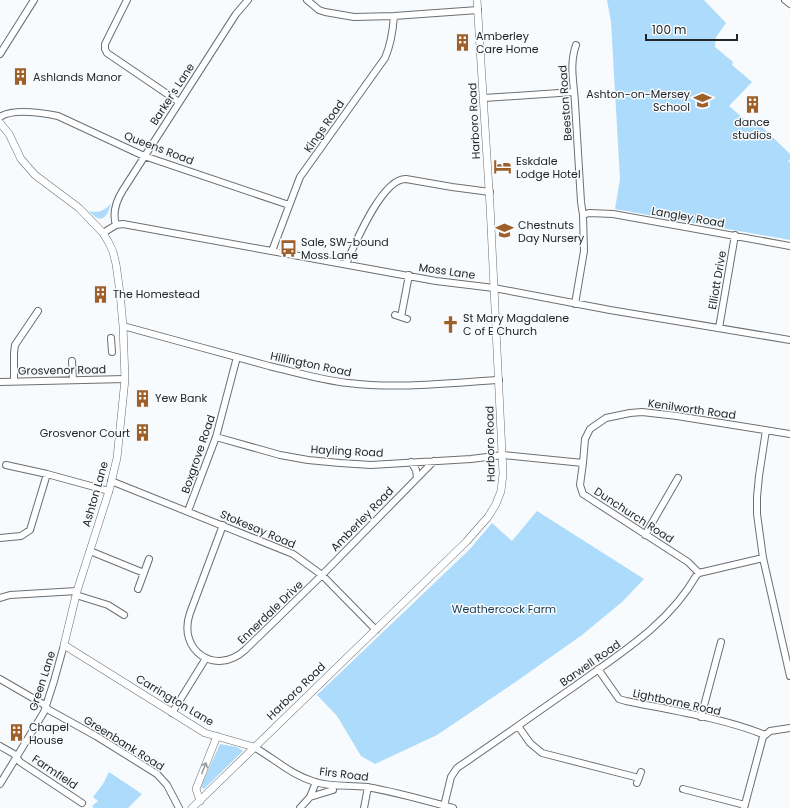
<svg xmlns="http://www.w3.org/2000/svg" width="790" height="808" viewBox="0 0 790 808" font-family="Poppins,sans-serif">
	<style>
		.green { fill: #acdbfb }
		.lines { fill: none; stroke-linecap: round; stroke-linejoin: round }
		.minor-casing { stroke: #6c6f72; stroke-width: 8 }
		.major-casing { stroke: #6c6f72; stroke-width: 8 }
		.minor { stroke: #fff; stroke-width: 6 }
		.major { stroke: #fff; stroke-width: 7 }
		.oneway { stroke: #9c9d9d }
		.labels { text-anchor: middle; stroke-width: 3; stroke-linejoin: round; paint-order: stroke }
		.poi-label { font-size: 11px; fill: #242526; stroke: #f7fbfe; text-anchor: start }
		.street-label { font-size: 11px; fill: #242526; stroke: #f7fbfe }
		.park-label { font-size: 11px; fill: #183c51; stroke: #f7fbfe }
	</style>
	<rect width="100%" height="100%" fill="#f7fbfe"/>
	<path class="green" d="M607,0H704L726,23L716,37L715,47L733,62L732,65L752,82L729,106L750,124L757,122L790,154V160L788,161L790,163V240L615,209L620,179L611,22Z
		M111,204C107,218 101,225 89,211C99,214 104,210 111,204Z
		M537,511L644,579L622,602L582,635L514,683L437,735L375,764L361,756L337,716L317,695L469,550L492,523L512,541Z
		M220,744L237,747L243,751L204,789L201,787L203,782Z
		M109,772L142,794L128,808H94L92,806L98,801L93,797L103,784Z"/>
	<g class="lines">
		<defs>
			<path id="minor" d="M127,0L105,44V49L107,53L179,102
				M307,0L319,10L325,12L354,17L394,16L478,10
				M785,0L790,4
				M0,54L34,0
				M484,98L574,92
				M0,117C13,108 43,113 58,116L144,156L289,205
				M583,215L589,213L613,214L790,246
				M116,225C112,212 116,201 123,190L236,14L248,0
				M103,233L116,225L123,224L436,281L494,288L610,310L790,340
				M272,251L300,177L385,58C391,44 393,30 394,16
				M346,264C355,244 382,178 406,179L452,187L490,192
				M575,304L584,251L583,215L581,202C579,169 577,136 575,103C574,83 569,65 576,45
				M395,315L407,319
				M401,317L409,275
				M123,326C172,339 220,353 269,366C295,372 321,380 348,383C399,389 449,383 499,380
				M719,328L735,235
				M111,338L112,352
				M72,361L73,380
				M14,381V353L15,345L38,311
				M0,382L125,379
				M766,430L759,476L757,497V514L763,558L790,676
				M216,437L280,455L308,460L340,463L371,465L471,459L503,455L583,463
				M411,462L416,470L417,478
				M6,465L47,474L109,491
				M111,481L293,554L322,575L376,630
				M188,511L216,437L237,357
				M223,525L190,613C177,650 215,677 245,650L322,575L434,461
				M645,535L678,478
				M0,538L21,536L30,530L47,474
				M90,551L144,573
				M699,573L688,562L583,494L580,485L583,463L585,439L590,429L606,418L630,413L642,412L677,416L790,434
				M138,589L149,559
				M76,595L108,605L124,615
				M0,598L10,595L77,591
				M598,669L619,699L626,701C670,710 723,718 765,735
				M0,679L43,704L49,710L96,736L157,774L167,785L179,808
				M172,713L206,658
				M701,717L721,642
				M518,726L530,743L542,753L639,778
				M0,746L14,754L20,762L82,803
				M254,747C275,759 291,775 315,782C331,787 350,785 367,787C396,792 424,800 453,808
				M637,783L641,772
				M0,784L44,712L54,681L64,645
				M683,789L745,805
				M310,797L333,790
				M444,806L451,777L457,768C497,741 536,713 575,686C619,654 668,625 696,576L699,573L763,558
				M300,808L310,797L316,782
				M364,808L368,787
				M744,808L763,737L770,731L790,728"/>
			<path id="major" d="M0,123L9,134L21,159L35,175L79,208L103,233L109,243L113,252L116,264L120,293L123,326L125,379L117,458L109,491L77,591L64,645L205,733L254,747
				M200,801L196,789L217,736
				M192,808L466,542L488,517L496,504L501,491L503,474L490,205L477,0"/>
		</defs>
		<use href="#minor" class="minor-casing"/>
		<use href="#major" class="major-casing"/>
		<use href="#minor" class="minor"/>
		<use href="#major" class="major"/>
	</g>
	<defs><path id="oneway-shaft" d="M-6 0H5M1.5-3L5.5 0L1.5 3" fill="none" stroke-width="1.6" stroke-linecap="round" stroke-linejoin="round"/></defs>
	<use class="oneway" href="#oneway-shaft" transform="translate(204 768) rotate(-68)"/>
	<defs>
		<symbol id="building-bare" viewBox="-9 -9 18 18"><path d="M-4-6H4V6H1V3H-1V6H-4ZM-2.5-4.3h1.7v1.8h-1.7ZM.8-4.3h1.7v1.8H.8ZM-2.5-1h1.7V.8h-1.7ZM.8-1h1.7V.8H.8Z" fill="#9f5f28" stroke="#f7fbfe" stroke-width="2.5" paint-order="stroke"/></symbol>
		<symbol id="school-bare" viewBox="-9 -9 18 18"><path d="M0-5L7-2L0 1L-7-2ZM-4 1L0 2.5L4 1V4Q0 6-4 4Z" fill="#9f5f28" stroke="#f7fbfe" stroke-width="2.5" paint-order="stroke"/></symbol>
		<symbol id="hotel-bare" viewBox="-9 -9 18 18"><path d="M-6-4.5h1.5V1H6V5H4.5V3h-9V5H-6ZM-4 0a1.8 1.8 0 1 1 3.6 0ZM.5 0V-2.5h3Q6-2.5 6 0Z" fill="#9f5f28" stroke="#f7fbfe" stroke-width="2.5" paint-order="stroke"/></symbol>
		<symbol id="bus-bare" viewBox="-9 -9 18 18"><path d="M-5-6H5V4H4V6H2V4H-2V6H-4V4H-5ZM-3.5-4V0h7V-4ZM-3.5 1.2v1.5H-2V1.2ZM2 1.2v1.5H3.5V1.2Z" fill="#9f5f28" stroke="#f7fbfe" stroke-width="2.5" paint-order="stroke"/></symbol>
		<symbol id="church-bare" viewBox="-9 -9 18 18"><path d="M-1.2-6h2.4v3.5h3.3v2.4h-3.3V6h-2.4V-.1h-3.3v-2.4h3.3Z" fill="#9f5f28" stroke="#f7fbfe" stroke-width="2.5" paint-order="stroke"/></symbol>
	</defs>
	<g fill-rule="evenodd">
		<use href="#building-bare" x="450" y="30" width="25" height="25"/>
		<use href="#building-bare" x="8" y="64" width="25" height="25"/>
		<use href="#school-bare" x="690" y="88" width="25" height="25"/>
		<use href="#building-bare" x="740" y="92" width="25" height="25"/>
		<use href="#hotel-bare" x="490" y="154" width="25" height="25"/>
		<use href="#school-bare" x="492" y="218" width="25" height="25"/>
		<use href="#bus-bare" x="276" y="236" width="25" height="25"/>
		<use href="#building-bare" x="88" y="282" width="25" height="25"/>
		<use href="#church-bare" x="438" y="312" width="25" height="25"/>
		<use href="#building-bare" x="130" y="386" width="25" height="25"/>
		<use href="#building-bare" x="130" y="420" width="25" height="25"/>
		<use href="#building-bare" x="4" y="720" width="25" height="25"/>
	</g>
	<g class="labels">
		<g class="poi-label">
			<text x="476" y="40">Amberley<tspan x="476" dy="13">Care Home</tspan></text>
			<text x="33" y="81">Ashlands Manor</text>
			<text x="690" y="98" text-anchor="end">Ashton-on-Mersey<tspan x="690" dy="13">School</tspan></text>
			<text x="752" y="126" text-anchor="middle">dance<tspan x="752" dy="13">studios</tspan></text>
			<text x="516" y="165">Eskdale<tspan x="516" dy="13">Lodge Hotel</tspan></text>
			<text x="518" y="229">Chestnuts<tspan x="518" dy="13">Day Nursery</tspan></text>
			<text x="301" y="246">Sale, SW-bound<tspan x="301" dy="13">Moss Lane</tspan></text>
			<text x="113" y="298">The Homestead</text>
			<text x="463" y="322">St Mary Magdalene<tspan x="463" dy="13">C of E Church</tspan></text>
			<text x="155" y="402">Yew Bank</text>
			<text x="130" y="437" text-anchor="end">Grosvenor Court</text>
			<text x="29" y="731">Chapel<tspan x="29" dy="13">House</tspan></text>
		</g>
		<g class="street-label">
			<text transform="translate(172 94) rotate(-57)" y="4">Barker's Lane</text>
			<text transform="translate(565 103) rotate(-94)" y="4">Beeston Road</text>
			<text transform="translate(474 121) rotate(-93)" y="4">Harboro Road</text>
			<text transform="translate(324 126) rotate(-55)" y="4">Kings Road</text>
			<text transform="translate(159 148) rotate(21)" y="4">Queens Road</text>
			<text transform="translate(688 217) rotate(10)" y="4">Langley Road</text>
			<text transform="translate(447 271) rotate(8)" y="4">Moss Lane</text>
			<text transform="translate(717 280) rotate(-80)" y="4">Elliott Drive</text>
			<text transform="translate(311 364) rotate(12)" y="4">Hillington Road</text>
			<text transform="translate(62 370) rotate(-1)" y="4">Grosvenor Road</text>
			<text transform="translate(692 409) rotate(8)" y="4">Kenilworth Road</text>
			<text transform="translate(490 444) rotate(-91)" y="4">Harboro Road</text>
			<text transform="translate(347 451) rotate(3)" y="4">Hayling Road</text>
			<text transform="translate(198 454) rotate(-71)" y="4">Boxgrove Road</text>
			<text transform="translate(95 494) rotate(-74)" y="4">Ashton Lane</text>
			<text transform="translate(634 515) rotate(33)" y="4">Dunchurch Road</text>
			<text transform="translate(362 519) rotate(-46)" y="4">Amberley Road</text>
			<text transform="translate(258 529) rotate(23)" y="4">Stokesay Road</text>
			<text transform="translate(270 612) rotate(-44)" y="4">Ennerdale Drive</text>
			<text transform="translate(590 663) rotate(-35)" y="4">Barwell Road</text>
			<text transform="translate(42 681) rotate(-72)" y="4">Green Lane</text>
			<text transform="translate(296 691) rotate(-44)" y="4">Harboro Road</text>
			<text transform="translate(175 700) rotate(31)" y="4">Carrington Lane</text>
			<text transform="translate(677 702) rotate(12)" y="4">Lightborne Road</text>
			<text transform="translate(124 743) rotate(32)" y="4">Greenbank Road</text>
			<text transform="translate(55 772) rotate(34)" y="4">Farmfield</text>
			<text transform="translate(344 774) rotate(7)" y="4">Firs Road</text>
		</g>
		<g class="park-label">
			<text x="504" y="613">Weathercock Farm</text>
		</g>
	</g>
	<path d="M646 34v6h91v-6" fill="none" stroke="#242526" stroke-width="2"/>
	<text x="652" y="34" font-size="12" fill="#242526" stroke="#f7fbfe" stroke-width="3" paint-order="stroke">100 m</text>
</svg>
